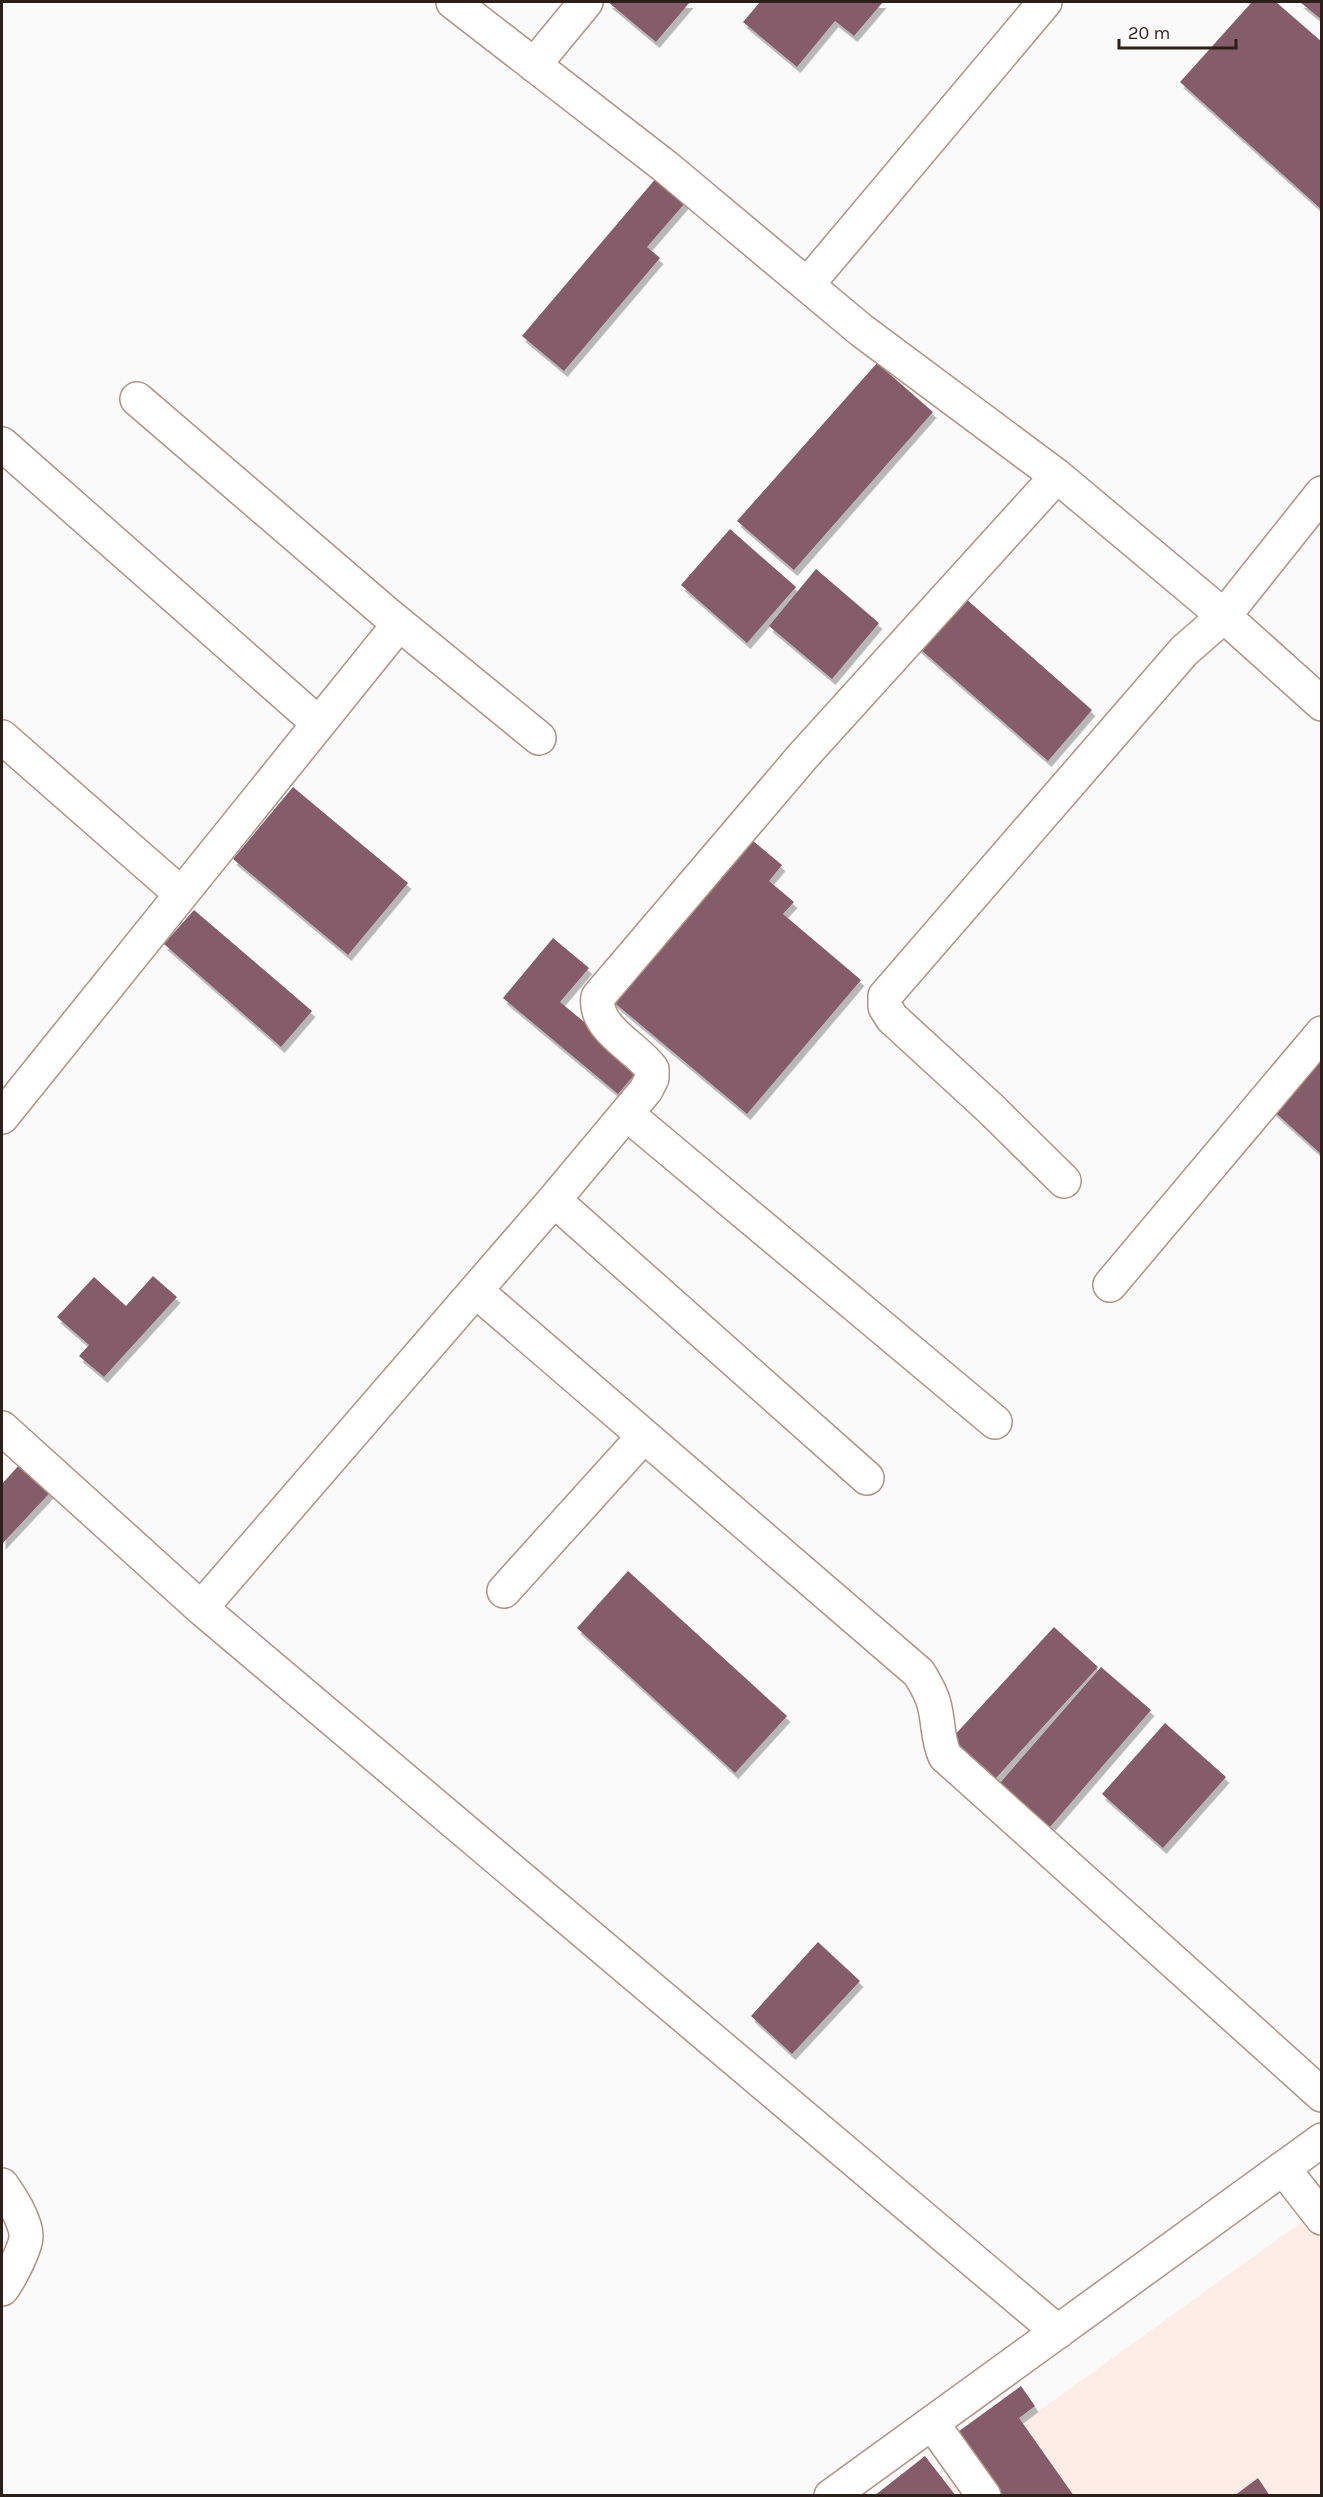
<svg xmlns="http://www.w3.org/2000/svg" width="1323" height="2497" viewBox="0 0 1323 2497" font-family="Karla,sans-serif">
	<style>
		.built { fill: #feede6 }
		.building { fill: #855c6a; filter: url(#shadow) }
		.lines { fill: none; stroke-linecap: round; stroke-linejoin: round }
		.minor-casing { stroke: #b19184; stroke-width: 36 }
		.minor { stroke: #fff; stroke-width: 33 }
	</style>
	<defs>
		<filter id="shadow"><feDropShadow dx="3.5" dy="6" stdDeviation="0" flood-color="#0004"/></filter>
	</defs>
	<rect width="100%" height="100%" fill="#fafafa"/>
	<path class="built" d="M1321,2208V2495H922Z"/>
	<path class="building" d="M608,2H690L656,42Z
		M760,2H883L854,36L835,21L797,67L743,22Z
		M1252,2H1276L1322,42V210L1180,82Z
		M1300,2H1322V20Z
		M663,170L692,195L647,247L660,258L564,371L522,336Z
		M877,363L933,412L794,570L737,521Z
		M730,529L796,587L747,643L681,585Z
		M816,569L879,623L832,679L769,626Z
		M957,591L1092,710L1048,761L912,642Z
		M293,787L408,883L348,955L233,859Z
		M747,836L782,865L769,881L794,902L783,914L861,980L747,1114L610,999Z
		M194,910L312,1011L281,1047L164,944Z
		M553,938L589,968L560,1002L640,1068L618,1094L503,998Z
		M1322,1046V1155L1267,1105Z
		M153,1276L177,1297L104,1377L79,1356L89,1345L57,1317L94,1277L126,1306Z
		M29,1454L60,1482L2,1544V1484Z
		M628,1571L787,1716L735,1773L577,1628Z
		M1054,1627L1098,1667L995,1779L951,1739Z
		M1101,1667L1151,1710L1050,1827L1000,1783Z
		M1165,1723L1226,1777L1163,1848L1102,1794Z
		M818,1942L860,1981L792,2054L751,2016Z
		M1021,2386L1035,2406L1019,2418L1074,2496H993L951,2437Z
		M925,2456L956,2496H874Z
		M1258,2478L1270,2496H1234Z"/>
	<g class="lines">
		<defs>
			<path id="minor" d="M453,2L666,167L861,330L1057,476L1224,616L1322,704
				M534,65L586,2
				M807,285L1045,2
				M137,399L386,613L539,738
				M2,444L318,723
				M1057,476L803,756L598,997C593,1028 636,1047 652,1069V1078L646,1090L554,1200L201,1608L1058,2332
				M2,737L180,893
				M627,1114L995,1422
				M2,1117L399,624
				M1064,1181L991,1109L892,1018L885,1007V996L1184,651L1224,616L1322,493
				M554,1200L867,1478
				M1110,1285L1322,1033
				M476,1291L919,1673C925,1683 931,1692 934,1704C939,1722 937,1739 945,1756L1322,2095
				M2,1428L201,1608
				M504,1591L644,1436
				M1283,2168L1322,2218
				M2,2185C10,2196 26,2221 26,2236C26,2248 9,2280 2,2289
				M932,2423L984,2496
				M831,2496L1322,2140"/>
		</defs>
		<use href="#minor" class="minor-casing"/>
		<use href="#minor" class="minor"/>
	</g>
	<rect width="1323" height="2497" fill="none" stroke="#2b1f1a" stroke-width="6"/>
	<path d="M1119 39v9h117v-9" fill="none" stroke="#2b1f1a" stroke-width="3"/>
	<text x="1128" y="39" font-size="18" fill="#2b1f1a" stroke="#fafafa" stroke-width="4.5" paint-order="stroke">20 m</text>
</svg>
